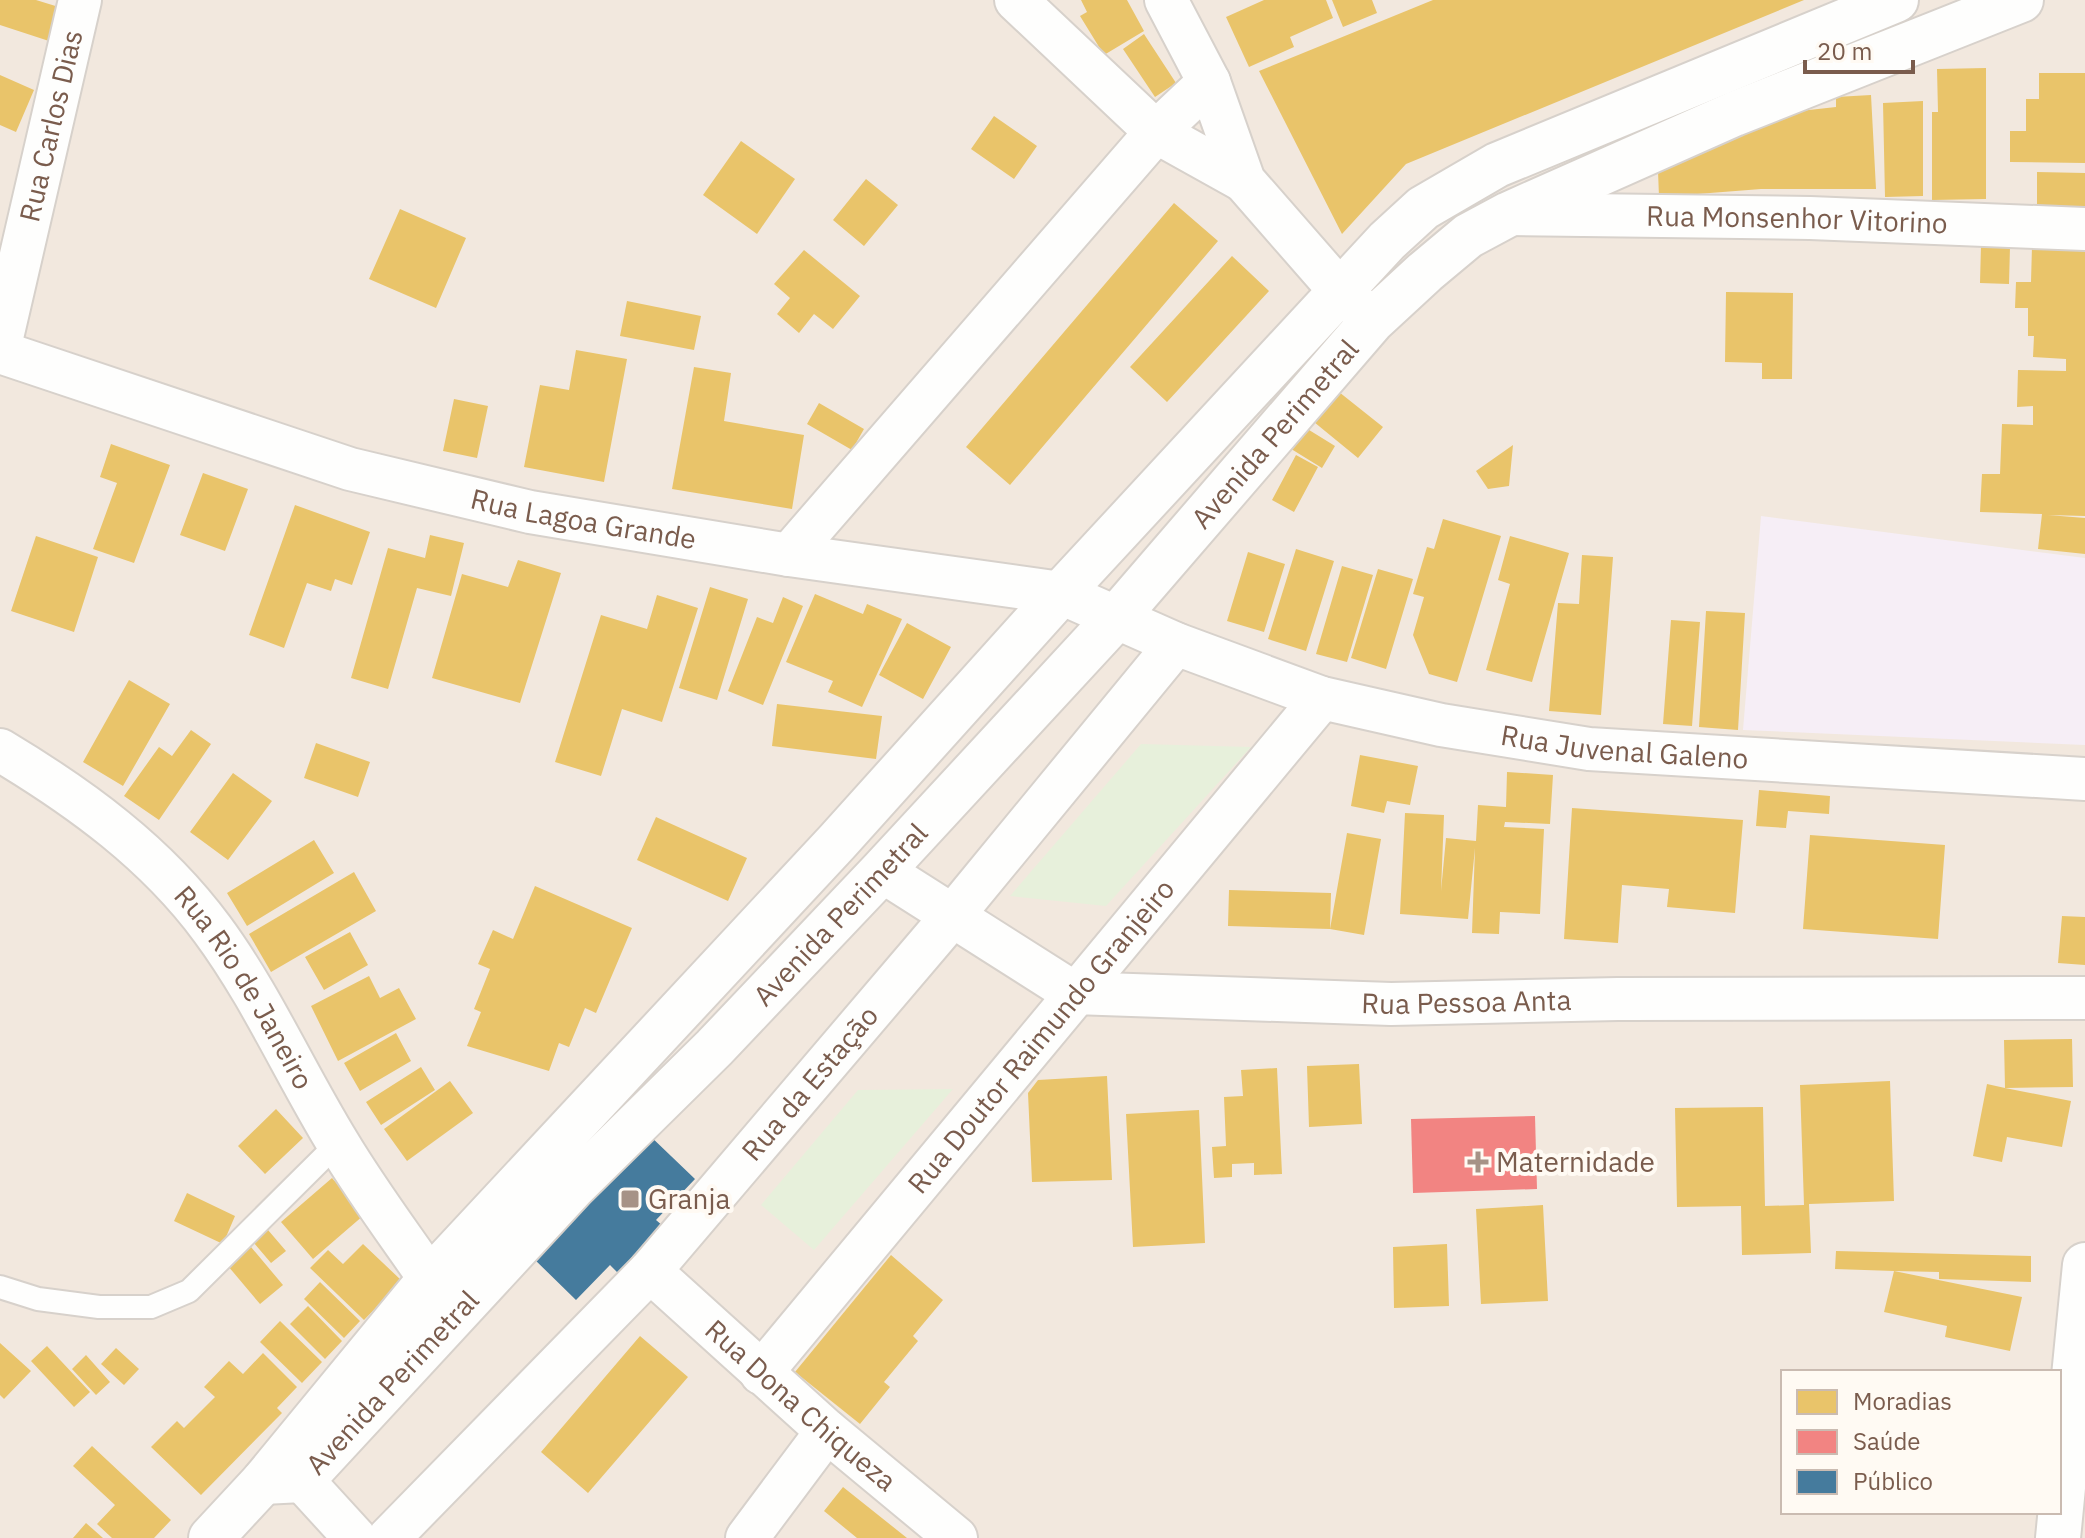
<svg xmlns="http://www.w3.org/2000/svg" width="2085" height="1538" viewBox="0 0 2085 1538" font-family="'IBM Plex Sans',sans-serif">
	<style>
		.residential { fill: #f2e8de; fill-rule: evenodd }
		.education { fill: #f6eef6 }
		.green { fill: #e7f0db }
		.homes { fill: #e9c46a }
		.health { fill: #f28482 }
		.public { fill: #457b9d }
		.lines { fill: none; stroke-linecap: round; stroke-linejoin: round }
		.service-casing { stroke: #d7d1cb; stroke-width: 26 }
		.minor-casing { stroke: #d7d1cb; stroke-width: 46 }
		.tertiary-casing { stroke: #d7d1cb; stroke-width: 48 }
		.service { stroke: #fefefd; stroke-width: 22 }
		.minor { stroke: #fefefd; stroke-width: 42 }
		.tertiary { stroke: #fefefd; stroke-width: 44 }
		.poi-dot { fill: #a69286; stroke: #fffaf3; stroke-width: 3 }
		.labels { text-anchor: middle; stroke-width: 8; stroke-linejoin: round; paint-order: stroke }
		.street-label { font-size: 28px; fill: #7a5c4d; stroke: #fffaf3 }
		.poi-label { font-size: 28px; fill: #7a5c4d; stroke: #fffaf3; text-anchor: start }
	</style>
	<rect width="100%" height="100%" fill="#f9f5f0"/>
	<path class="residential" d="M0,0H2085V1538H0ZM1783,1372H2059V1512H1783Z"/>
	<path class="education" d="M1761,516L2085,558V745L1743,730Z"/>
	<path class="green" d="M1141,744L1251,747L1106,906L1010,896Z
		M953,1089L814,1250L761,1205L858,1090Z"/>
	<path class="homes" d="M0,0H36L62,8L52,42L0,25Z
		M1081,0H1127L1144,31L1104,55L1080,16L1087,12Z
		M1264,0H1326L1333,18L1290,37L1294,47L1249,67L1226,17Z
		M1332,0H1372L1377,13L1343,27Z
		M1433,0H1804L1406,164L1342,234L1259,71Z
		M1144,34L1176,83L1155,97L1123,49Z
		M1986,68V199L1932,200V112H1938L1937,69Z
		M2039,73H2085V163L2010,162V131H2026V99H2039Z
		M0,75L34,90L16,132L0,125Z
		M1871,95L1876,189H1761L1659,197L1658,171L1800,111L1836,107V97Z
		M1923,101V196L1885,197L1883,103Z
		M994,116L1037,146L1014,179L971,149Z
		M741,141L795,179L757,234L703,195Z
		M2037,172L2085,173V209L2037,208Z
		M866,179L898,205L864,246L833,220Z
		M1174,203L1218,241L1010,485L966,447Z
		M400,209L466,238L436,308L369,279Z
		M1981,246L2010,247L2009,284L1980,283Z
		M2032,246L2085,247V516L2048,515L2085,518V554L2038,549L2042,514L1980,512L1982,474H2000L2002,424L2033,425V406L2017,407L2018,370L2066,371V359L2033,357L2034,336H2028V308H2015L2016,282H2031Z
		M804,250L860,296L833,329L814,314L799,333L777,314L790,298L774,284Z
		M1232,256L1269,291L1167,402L1130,367Z
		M1726,292L1793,293L1792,379H1762V363L1725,362Z
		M627,301L701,316L694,350L620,336Z
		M576,350L627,359L604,482L524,467L540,385L569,390Z
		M694,367L731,373L724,421L804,435L792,509L672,489Z
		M1339,392L1383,427L1358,458L1314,422Z
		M454,399L488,406L477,458L443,451Z
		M819,403L864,429L852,450L807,424Z
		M1301,425L1335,446L1322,468L1288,447Z
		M111,444L170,465L134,563L93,549L117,483L100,477Z
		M1513,445L1509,486L1488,489L1476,471Z
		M1296,455L1318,467L1294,512L1272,500Z
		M203,473L248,489L225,551L180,535Z
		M295,505L370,532L352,585L335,579L331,591L307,583L284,648L249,635Z
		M1443,519L1501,536L1457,682L1429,674L1413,635L1424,597L1413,594L1427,547L1434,549Z
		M430,535L464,543L451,596L417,588L388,689L351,678L388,548L425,558Z
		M36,536L98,557L74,632L11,611Z
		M1510,536L1569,553L1532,682L1486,670L1510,584L1498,580Z
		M1296,549L1334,561L1306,651L1268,639Z
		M1248,552L1285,564L1264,632L1227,621Z
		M1582,555L1613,557L1601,715L1549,711L1558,603L1579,604Z
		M518,560L561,573L520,703L432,678L462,574L508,587Z
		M1342,566L1373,575L1347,662L1316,654Z
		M1378,569L1413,579L1386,669L1351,658Z
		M710,587L748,599L717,700L679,688Z
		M815,594L863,614L867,604L902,619L862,707L828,692L833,681L786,662Z
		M657,595L698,608L662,722L622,709L601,776L555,762L601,615L647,629Z
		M783,597L803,606L763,705L728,691L757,617L773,623Z
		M1706,611L1745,613L1738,730L1699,727Z
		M1671,620L1700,622L1692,726L1663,724Z
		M907,623L951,647L923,699L879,675Z
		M129,680L170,704L123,786L83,762Z
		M777,704L882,716L876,759L772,746Z
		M191,730L211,744L159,820L124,796L159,747L172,756Z
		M316,743L370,762L358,797L304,778Z
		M1360,755L1418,766L1410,805L1387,801L1384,813L1351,806Z
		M1507,772L1553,775L1550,824L1505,822L1504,827L1544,829L1540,914L1500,912L1499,934L1472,933L1475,848L1468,919L1400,914L1405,813L1444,815L1441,891L1446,838L1476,841L1478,805L1506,807Z
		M233,773L272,801L228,860L190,832Z
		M1759,790L1830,796L1829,814L1788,811L1786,828L1756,826Z
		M1572,808L1743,820L1735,913L1667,907L1669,889L1622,885L1618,943L1564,939Z
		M656,817L747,858L728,901L637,860Z
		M1347,833L1381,839L1364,935L1330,929L1228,926L1229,890L1331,893L1330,929Z
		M1810,835L1945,845L1938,939L1803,929Z
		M314,840L334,873L247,926L227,893Z
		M354,872L376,911L271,972L249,934Z
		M535,886L632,928L596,1013L585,1008L569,1047L559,1043L549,1071L467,1046L481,1012L474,1009L490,969L478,964L493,930L513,939Z
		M2062,916L2085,917V965L2058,963Z
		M350,932L368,965L324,990L305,957Z
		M369,976L380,998L399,988L416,1019L338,1061L311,1006Z
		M396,1033L411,1061L360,1091L344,1063Z
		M2072,1039L2073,1087L2005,1088L2071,1101L2062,1147L2007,1137L2002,1162L1973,1156L1987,1084L2005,1088L2004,1040Z
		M1359,1064L1362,1124L1309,1127L1307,1066Z
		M421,1067L435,1090L381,1125L366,1102Z
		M1277,1068L1282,1174L1254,1175V1163L1232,1164V1177L1214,1178L1212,1147L1226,1146L1224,1097L1243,1096L1241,1070Z
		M1107,1076L1112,1180L1032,1182L1028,1093L1038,1080Z
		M450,1081L473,1113L407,1161L384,1129Z
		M1890,1081L1894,1201L1809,1204L1811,1253L1742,1255L1741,1206L1677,1207L1675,1108L1763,1107L1765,1206L1804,1205L1800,1085Z
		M276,1109L303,1138L265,1174L238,1146Z
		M1199,1110L1205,1243L1133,1247L1126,1114Z
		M332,1178L364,1215L313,1259L281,1222Z
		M187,1193L235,1216L223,1244L174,1221Z
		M1543,1205L1548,1301L1481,1304L1476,1209Z
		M268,1230L286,1251L271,1263L254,1243Z
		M363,1244L402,1281L364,1320L310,1268L328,1250L343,1264Z
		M1447,1244L1449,1306L1394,1308L1393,1247Z
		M251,1247L283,1285L260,1304L228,1266Z
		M1836,1251L2031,1256V1282L1939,1279V1272L1894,1271L2022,1297L2010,1351L1945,1337L1947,1326L1884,1312L1894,1271L1835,1269Z
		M891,1255L943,1300L913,1336L918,1341L884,1382L890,1387L860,1424L795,1372Z
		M320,1282L360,1321L344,1338L304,1299Z
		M308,1306L342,1341L325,1359L290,1324Z
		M280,1321L322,1362L302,1383L260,1342Z
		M640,1336L688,1377L588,1493L541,1452Z
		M0,1343L31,1371L4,1399L0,1395Z
		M47,1346L90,1392L74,1407L31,1361Z
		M116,1348L139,1369L124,1385L101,1364Z
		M263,1353L297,1387L277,1408L282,1413L201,1495L151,1447L177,1421L184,1428L215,1397L204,1387L229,1361L243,1374Z
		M86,1355L110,1382L96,1395L72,1369Z
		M92,1446L171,1520L154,1538H112L97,1524L115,1505L73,1466Z
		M843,1487L907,1538H857L824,1511Z
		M86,1523L103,1538H73Z"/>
	<path class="health" d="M1535,1116L1537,1189L1413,1193L1411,1119Z"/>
	<path class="public" d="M647,1133L695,1179L656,1220L663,1226L618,1273L610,1265L576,1300L531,1256Z"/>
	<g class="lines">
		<defs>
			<path id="service" d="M0,1287L38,1299L99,1307H151L189,1291L338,1143"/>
			<g id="minor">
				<path d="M1016,0L1156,132L1244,181"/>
				<path d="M1166,0L1209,82L1244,181L1341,292L1366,314"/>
				<path id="s1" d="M1509,214L1810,218L2085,229"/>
				<path id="s2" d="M0,346L80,0"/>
				<path id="s3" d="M0,352L350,469L530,512L789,555L1061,593L1176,644L1322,698L1441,725L1589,749L2085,779"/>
				<path d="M789,555L1156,132L1209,82"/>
				<path id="s4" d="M0,750C80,798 156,853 212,929C261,995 295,1073 338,1143C366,1190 399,1234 430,1279"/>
				<path id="s5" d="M882,871L1074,993L1391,1004L1618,999L2085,998"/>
				<path id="s6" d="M650,1271L827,1431L956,1538"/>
				<path id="s7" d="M761,1373L1322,698"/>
				<path d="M302,1480L355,1538"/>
				<path id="s8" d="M389,1538L650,1271L954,914L1176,644"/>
				<path d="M747,1538L827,1431"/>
			</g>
			<g id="tertiary">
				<path id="s9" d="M263,1482L302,1480L573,1187L714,1048L882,871L1115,619L1373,320L1425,272L1468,236L1509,214L1734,114L2021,0"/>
				<path d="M211,1538L263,1482L430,1279L837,842L1061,593L1387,241L1423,208L1497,165L1896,0"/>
				<path d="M2058,1538L2085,1265"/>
			</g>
		</defs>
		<use href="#service" class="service-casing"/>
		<use href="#minor" class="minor-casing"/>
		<use href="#tertiary" class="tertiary-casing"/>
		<use href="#service" class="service"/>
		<use href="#minor" class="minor"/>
		<use href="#tertiary" class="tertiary"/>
	</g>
	<g class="poi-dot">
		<path d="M1474 1150h8v8h8v8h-8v8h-8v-8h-8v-8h8z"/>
		<rect x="620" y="1189" width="20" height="20" rx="4"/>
	</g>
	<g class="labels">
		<g class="street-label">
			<text dy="10" stroke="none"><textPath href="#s2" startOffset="226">Rua Carlos Dias</textPath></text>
			<text dy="10" stroke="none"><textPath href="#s1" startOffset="288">Rua Monsenhor Vitorino</textPath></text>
			<text dy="10" stroke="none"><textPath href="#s9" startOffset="1468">Avenida Perimetral</textPath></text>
			<text dy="10" stroke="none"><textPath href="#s3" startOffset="608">Rua Lagoa Grande</textPath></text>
			<text dy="10" stroke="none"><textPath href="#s3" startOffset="1680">Rua Juvenal Galeno</textPath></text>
			<text dy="10" stroke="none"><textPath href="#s9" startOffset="820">Avenida Perimetral</textPath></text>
			<text dy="10" stroke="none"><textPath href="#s4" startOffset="346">Rua Rio de Janeiro</textPath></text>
			<text dy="10" stroke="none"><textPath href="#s5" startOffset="620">Rua Pessoa Anta</textPath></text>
			<text dy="10" stroke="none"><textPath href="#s7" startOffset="438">Rua Doutor Raimundo Granjeiro</textPath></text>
			<text dy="10" stroke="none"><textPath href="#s8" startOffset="620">Rua da Estação</textPath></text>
			<text dy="10" stroke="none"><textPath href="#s9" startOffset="172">Avenida Perimetral</textPath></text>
			<text dy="10" stroke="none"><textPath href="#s6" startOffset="202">Rua Dona Chiqueza</textPath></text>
		</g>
		<g class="poi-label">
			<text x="1496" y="1172">Maternidade</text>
			<text x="648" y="1209">Granja</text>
		</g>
	</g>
	<rect x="1781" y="1370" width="280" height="144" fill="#fffaf3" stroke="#cabbb1" stroke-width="2"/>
	<rect x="1797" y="1390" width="40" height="24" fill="#e9c46a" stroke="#cabbb1" stroke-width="2"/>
	<text x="1853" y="1410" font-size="24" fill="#7a5c4d">Moradias</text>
	<rect x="1797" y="1430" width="40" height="24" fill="#f28482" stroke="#cabbb1" stroke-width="2"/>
	<text x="1853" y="1450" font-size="24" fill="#7a5c4d">Saúde</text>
	<rect x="1797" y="1470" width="40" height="24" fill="#457b9d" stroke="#cabbb1" stroke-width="2"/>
	<text x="1853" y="1490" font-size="24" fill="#7a5c4d">Público</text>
	<path d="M1805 60v12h108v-12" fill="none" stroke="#7a5c4d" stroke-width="4"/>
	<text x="1817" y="60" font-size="24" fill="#7a5c4d" stroke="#fffaf3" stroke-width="6" paint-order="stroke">20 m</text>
</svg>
